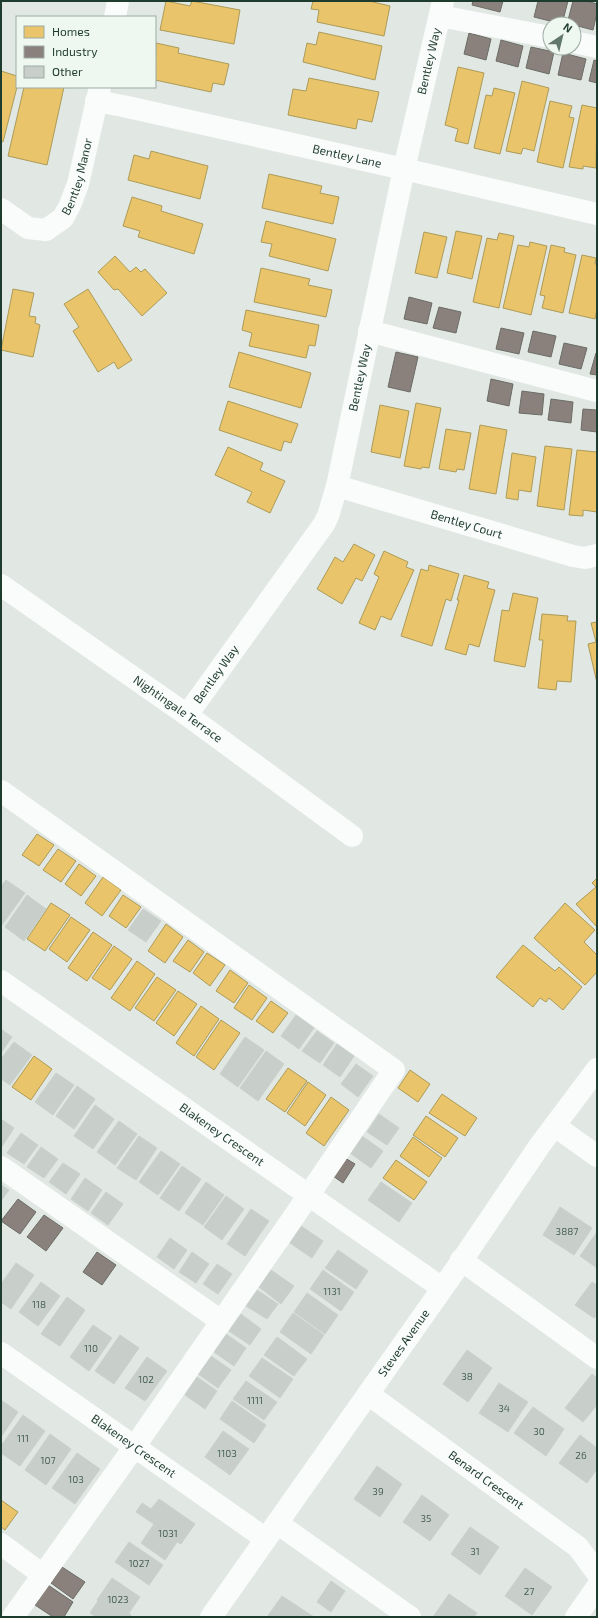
<svg xmlns="http://www.w3.org/2000/svg" width="598" height="1618" viewBox="0 0 598 1618" font-family="'Exo 2',sans-serif">
	<style>
		.homes { fill: #e9c46a; stroke: #ac9b58 }
		.industry { fill: #8a817c; stroke: #6a6c65 }
		.building { fill: #c8cfcb; stroke: #cad1cd }
		.lines { fill: none; stroke-linecap: round; stroke-linejoin: round }
		.minor { stroke: #fafcfb; stroke-width: 22 }
		.labels { text-anchor: middle; stroke-width: 4; stroke-linejoin: round; paint-order: stroke }
		.number-label { font-size: 10px; fill: #496256 }
		.street-label { font-size: 12px; fill: #1e3c2e; stroke: #eff7f1 }
	</style>
	<rect width="100%" height="100%" fill="#e1e8e4"/>
	<path class="homes" d="M166,1L190,6L192,1L240,10L234,44L160,30Z
		M313,1H369L390,6L384,36L317,22L319,10L311,9Z
		M319,32L382,46L375,80L303,62L307,43L316,45Z
		M156,43L179,48L178,53L229,64L224,85L213,83L211,92L155,80Z
		M458,67L484,73L468,144L455,141L458,129L445,125Z
		M1,71L17,76V87L3,142L1,141Z
		M309,78L379,92L372,122L358,119L356,129L288,115L293,89L306,91Z
		M522,81L549,88L534,151L523,148L521,154L506,151Z
		M24,87H64L47,165L8,156Z
		M494,88L515,93L500,154L474,148L486,95L492,96Z
		M550,101L572,106L569,117L574,118L563,168L537,162Z
		M582,105L597,108L596,168L583,166V169L569,167Z
		M151,151L208,166L200,199L128,180L134,155L149,159Z
		M269,174L322,186L320,193L339,197L333,224L262,208Z
		M132,197L162,206L161,211L203,224L194,254L138,237L140,231L123,226Z
		M266,221L336,239L328,271L269,256L272,244L261,242Z
		M456,231L482,236L472,279L447,273Z
		M424,232L447,237L437,278L415,273Z
		M499,233L514,236L499,308L473,302L487,238L497,240Z
		M530,242L547,246L531,315L503,308L518,245L529,247Z
		M551,245L565,248L564,252L576,255L563,313L542,308L545,296L540,295Z
		M582,255L596,258L595,264H597V309L595,319L569,313Z
		M115,256L130,272L136,267L141,272L145,269L167,293L142,316L118,289L114,290L98,272Z
		M261,268L310,279L308,285L332,290L326,317L254,302Z
		M13,289L34,293L29,316L36,317L35,323L40,325L33,357L1,350Z
		M88,289L132,360L118,369L114,362L98,372L73,331L79,327L64,304Z
		M246,310L319,325L315,346L309,345L306,358L249,346L252,333L242,330Z
		M239,352L311,373L301,408L229,387Z
		M228,401L298,424L291,443L284,441L281,451L219,430Z
		M416,403L441,408L429,468L422,467L421,469L404,466Z
		M380,405L409,411L400,458L371,452Z
		M480,425L507,430L496,494L469,489Z
		M446,429L471,433L464,470L457,469L456,472L439,469Z
		M545,446L572,449L564,510L537,506Z
		M228,447L263,463L260,470L285,481L270,513L247,502L252,492L215,475Z
		M577,450L597,452V512L583,510V516L569,515Z
		M512,453L536,457L531,492L519,490L518,500L506,498Z
		M354,544L375,555L362,581L356,578L342,604L317,589L335,557L343,562Z
		M384,551L408,562L406,567L414,570L391,620L381,616L375,630L359,623L379,577L374,574Z
		M429,565L459,574L451,601L446,599L432,646L401,636L421,569L428,571Z
		M464,575L489,582L487,588L495,590L479,647L469,644L466,655L445,649L459,600H457Z
		M513,593L538,598L525,667L494,661L502,610L509,611Z
		M542,614L568,616L567,621H576L571,682L557,681L556,690L538,688L543,640H539Z
		M597,622V683L588,644L596,642L591,623Z
		M37,834L54,845L39,866L22,855Z
		M58,849L76,861L61,882L43,870Z
		M79,864L96,876L81,896L65,884Z
		M103,877L121,890L102,916L85,903Z
		M597,878V927L576,904L596,887L592,883Z
		M123,895L141,907L126,928L109,916Z
		M51,903L70,915L45,951L27,939Z
		M565,903L595,930L584,942L597,955V972L585,985L534,938Z
		M71,917L90,930L67,962L49,949Z
		M166,924L183,937L165,963L148,951Z
		M93,932L112,945L87,981L68,968Z
		M188,940L204,952L190,972L173,961Z
		M523,945L555,971L559,967L582,987L563,1010L549,998L546,1002L540,998L533,1007L496,977Z
		M114,946L132,959L110,990L92,978Z
		M207,953L225,965L210,986L193,973Z
		M137,961L155,974L130,1011L111,998Z
		M230,970L248,983L234,1003L216,991Z
		M157,977L176,990L154,1021L135,1008Z
		M249,985L267,998L252,1020L234,1008Z
		M178,991L197,1004L174,1036L156,1023Z
		M271,1001L288,1013L273,1033L256,1021Z
		M201,1006L219,1019L194,1056L176,1043Z
		M221,1020L240,1033L214,1070L196,1057Z
		M34,1056L52,1069L31,1100L12,1087Z
		M288,1068L307,1081L285,1112L266,1099Z
		M410,1070L430,1084L418,1102L398,1088Z
		M308,1082L326,1095L305,1126L287,1113Z
		M442,1094L477,1118L465,1136L429,1113Z
		M331,1097L349,1110L324,1146L306,1133Z
		M426,1116L458,1138L445,1157L413,1135Z
		M413,1137L442,1158L429,1177L400,1156Z
		M396,1160L427,1182L414,1200L383,1178Z
		M1,1500L18,1512L5,1530L1,1527Z"/>
	<path class="industry" d="M473,1H503L500,12L472,5Z
		M538,1H568L562,24L534,17Z
		M573,1H587L597,4V13L593,30L574,25V24H567Z
		M469,33L491,39L486,60L464,54Z
		M501,40L523,46L518,67L496,61Z
		M531,47L554,52L549,74L526,68Z
		M563,53L586,59L581,80L558,75Z
		M594,60L597,61V83L589,81Z
		M409,297L432,303L427,324L404,319Z
		M439,307L461,312L456,333L433,328Z
		M501,328L524,333L519,354L496,349Z
		M533,331L556,336L551,357L528,352Z
		M564,343L587,348L581,369L559,364Z
		M396,352L418,357L410,392L388,387Z
		M596,353H597V375L590,374Z
		M491,379L513,384L509,406L487,401Z
		M522,391L544,394L542,415L519,413Z
		M551,399L573,402L571,423L548,420Z
		M583,409L597,410V432L581,430Z
		M345,1158L355,1164L343,1183L333,1176Z
		M18,1199L36,1212L20,1234L1,1221Z
		M44,1215L63,1228L46,1251L27,1237Z
		M97,1252L116,1265L102,1285L83,1272Z
		M62,1567L85,1582L73,1599L51,1583Z
		M48,1585L73,1602L64,1617H53L35,1605Z"/>
	<path class="building" d="M6,880L25,893L2,925L1,886Z
		M27,895L46,909L24,941L5,927Z
		M143,909L161,921L146,942L128,930Z
		M296,1015L314,1028L299,1049L281,1036Z
		M1,1029L12,1037L1,1053Z
		M317,1031L334,1043L320,1063L302,1051Z
		M245,1037L264,1050L238,1087L220,1074Z
		M14,1042L32,1055L10,1085L1,1079V1059Z
		M337,1044L354,1056L340,1077L323,1065Z
		M266,1051L284,1064L258,1101L240,1088Z
		M356,1064L373,1076L358,1097L341,1084Z
		M56,1073L74,1085L53,1115L35,1102Z
		M77,1086L95,1099L74,1129L56,1116Z
		M95,1105L114,1119L93,1149L74,1136Z
		M379,1114L399,1128L387,1145L367,1132Z
		M1,1119L14,1128L1,1148Z
		M119,1121L137,1134L115,1165L97,1152Z
		M21,1133L38,1145L24,1164L7,1153Z
		M139,1136L157,1148L136,1180L117,1168Z
		M362,1136L383,1151L371,1168L350,1153Z
		M41,1147L58,1159L44,1178L27,1167Z
		M161,1151L180,1164L158,1195L139,1182Z
		M63,1163L80,1174L66,1194L49,1182Z
		M182,1166L201,1179L179,1211L160,1198Z
		M85,1178L102,1190L88,1211L71,1199Z
		M206,1182L224,1195L203,1225L185,1213Z
		M381,1182L412,1203L399,1222L368,1200Z
		M1,1185L9,1190L1,1201Z
		M106,1192L123,1204L108,1225L91,1213Z
		M226,1196L244,1209L222,1240L204,1227Z
		M560,1207L592,1228L574,1255L543,1235Z
		M251,1209L269,1221L245,1256L227,1244Z
		M301,1226L323,1241L312,1258L290,1243Z
		M597,1232V1268L580,1256Z
		M170,1238L187,1250L174,1269L157,1257Z
		M338,1250L368,1271L356,1289L325,1268Z
		M192,1252L209,1264L196,1283L179,1272Z
		M16,1263L34,1275L11,1309L1,1302V1284Z
		M217,1264L232,1274L218,1294L203,1284Z
		M271,1270L294,1286L281,1304L259,1287Z
		M323,1270L354,1292L341,1311L310,1289Z
		M41,1282L60,1296L38,1326L19,1312Z
		M592,1282L597,1285V1315L594,1318L575,1305Z
		M257,1290L278,1304L267,1319L246,1306Z
		M307,1293L338,1315L325,1334L294,1312Z
		M67,1297L85,1310L60,1346L41,1334Z
		M293,1313L324,1335L311,1354L280,1332Z
		M241,1314L261,1329L250,1345L229,1331Z
		M93,1325L112,1338L89,1371L70,1357Z
		M226,1334L246,1348L234,1366L214,1352Z
		M120,1335L139,1348L114,1384L95,1371Z
		M277,1337L307,1359L294,1376L264,1355Z
		M467,1350L492,1368L468,1402L443,1384Z
		M211,1356L231,1370L218,1388L198,1374Z
		M147,1357L167,1371L145,1401L125,1388Z
		M262,1358L293,1379L280,1398L249,1376Z
		M592,1374L597,1378V1405L583,1422L565,1408Z
		M197,1377L217,1391L205,1409L185,1395Z
		M246,1381L277,1402L264,1420L233,1399Z
		M499,1383L528,1402L508,1432L479,1413Z
		M1,1400L18,1412L1,1437Z
		M232,1401L266,1425L254,1443L220,1419Z
		M533,1407L564,1429L546,1456L514,1433Z
		M23,1415L45,1431L20,1466L1,1453V1446Z
		M223,1431L249,1449L230,1475L205,1457Z
		M50,1434L71,1449L46,1485L25,1470Z
		M580,1435L597,1448V1469L587,1483L559,1463Z
		M77,1453L100,1469L75,1504L52,1488Z
		M377,1466L402,1484L380,1517L354,1499Z
		M422,1495L449,1515L430,1541L403,1522Z
		M159,1499L195,1524L181,1544L177,1542L165,1560L141,1543L154,1524L136,1512L142,1503L151,1509Z
		M470,1527L499,1547L480,1575L451,1554Z
		M129,1542L163,1565L149,1585L115,1562Z
		M525,1568L552,1587L532,1615L505,1596Z
		M112,1578L140,1597L129,1613L131,1615L130,1617H96L90,1613L98,1601L97,1600Z
		M331,1581L345,1591L331,1612L317,1602Z
		M449,1594L477,1613L474,1617H433Z
		M282,1596L314,1617H267Z"/>
	<g class="lines">
		<g class="minor">
			<path d="M440,16L550,37"/>
			<path d="M115,17L118,1"/>
			<path d="M574,42L597,47"/>
			<path id="s1" d="M96,101L123,106L404,169L597,214"/>
			<path id="s2" d="M1,209L28,228L46,230L63,218L70,205L78,184L100,87"/>
			<path d="M369,331L597,391"/>
			<path id="s3" d="M337,486L573,556L585,558L597,555"/>
			<path id="s4" d="M1,585L187,715L352,836"/>
			<path id="s5" d="M187,715L324,524L328,516L337,486L404,169L443,1"/>
			<path d="M1,791L394,1070L291,1221L135,1446L13,1617"/>
			<path id="s6" d="M1,981L442,1288"/>
			<path d="M555,1126L597,1156"/>
			<path d="M1,1167L221,1321"/>
			<path d="M461,1260L597,1358"/>
			<path id="s7" d="M1,1353L266,1539"/>
			<path id="s8" d="M368,1394L578,1547L597,1573"/>
			<path d="M277,1523L410,1617"/>
			<path d="M1,1544L43,1575"/>
			<path id="s9" d="M211,1617L454,1272L540,1145L597,1069"/>
			<path d="M576,1617L597,1587"/>
		</g>
	</g>
	<g class="labels">
		<g class="number-label">
			<text x="567" y="1235">3887</text>
			<text x="332" y="1295">1131</text>
			<text x="39" y="1308">118</text>
			<text x="91" y="1352">110</text>
			<text x="467" y="1380">38</text>
			<text x="146" y="1383">102</text>
			<text x="255" y="1404">1111</text>
			<text x="504" y="1412">34</text>
			<text x="539" y="1435">30</text>
			<text x="23" y="1442">111</text>
			<text x="227" y="1457">1103</text>
			<text x="581" y="1459">26</text>
			<text x="48" y="1464">107</text>
			<text x="76" y="1483">103</text>
			<text x="378" y="1495">39</text>
			<text x="426" y="1522">35</text>
			<text x="168" y="1537">1031</text>
			<text x="475" y="1555">31</text>
			<text x="139" y="1567">1027</text>
			<text x="529" y="1595">27</text>
			<text x="118" y="1603">1023</text>
		</g>
		<g class="street-label">
			<text dy="4" stroke="none"><textPath href="#s5" startOffset="710">Bentley Way</textPath></text>
			<text dy="4" stroke="none"><textPath href="#s1" startOffset="257">Bentley Lane</textPath></text>
			<text dy="4" stroke="none"><textPath href="#s2" startOffset="116">Bentley Manor</textPath></text>
			<text dy="4" stroke="none"><textPath href="#s5" startOffset="386">Bentley Way</textPath></text>
			<text dy="4" stroke="none"><textPath href="#s3" startOffset="135">Bentley Court</textPath></text>
			<text dy="4" stroke="none"><textPath href="#s5" startOffset="50">Bentley Way</textPath></text>
			<text dy="4" stroke="none"><textPath href="#s4" startOffset="216">Nightingale Terrace</textPath></text>
			<text dy="4" stroke="none"><textPath href="#s6" startOffset="269">Blakeney Crescent</textPath></text>
			<text dy="4" stroke="none"><textPath href="#s9" startOffset="335">Steves Avenue</textPath></text>
			<text dy="4" stroke="none"><textPath href="#s7" startOffset="162">Blakeney Crescent</textPath></text>
			<text dy="4" stroke="none"><textPath href="#s8" startOffset="146">Benard Crescent</textPath></text>
		</g>
	</g>
	<rect width="598" height="1618" fill="none" stroke="#1e3c2e" stroke-width="4"/>
	<rect x="16" y="16" width="140" height="72" fill="#eff7f1" stroke="#9baca3"/>
	<rect x="24" y="26" width="20" height="12" fill="#e9c46a" stroke="#9baca3"/>
	<text x="52" y="36" font-size="12" fill="#1e3c2e">Homes</text>
	<rect x="24" y="46" width="20" height="12" fill="#8a817c" stroke="#9baca3"/>
	<text x="52" y="56" font-size="12" fill="#1e3c2e">Industry</text>
	<rect x="24" y="66" width="20" height="12" fill="#c8cfcb" stroke="#9baca3"/>
	<text x="52" y="76" font-size="12" fill="#1e3c2e">Other</text>
	<g transform="translate(562 36) rotate(35)"><circle r="19" fill="#eff7f1" stroke="#9baca3"/>
	<path d="M0-3L7 15L0 10L-7 15Z" fill="#62786e"/>
	<text y="-6" font-size="11" font-weight="bold" text-anchor="middle" fill="#1e3c2e">N</text>
	</g>
</svg>
